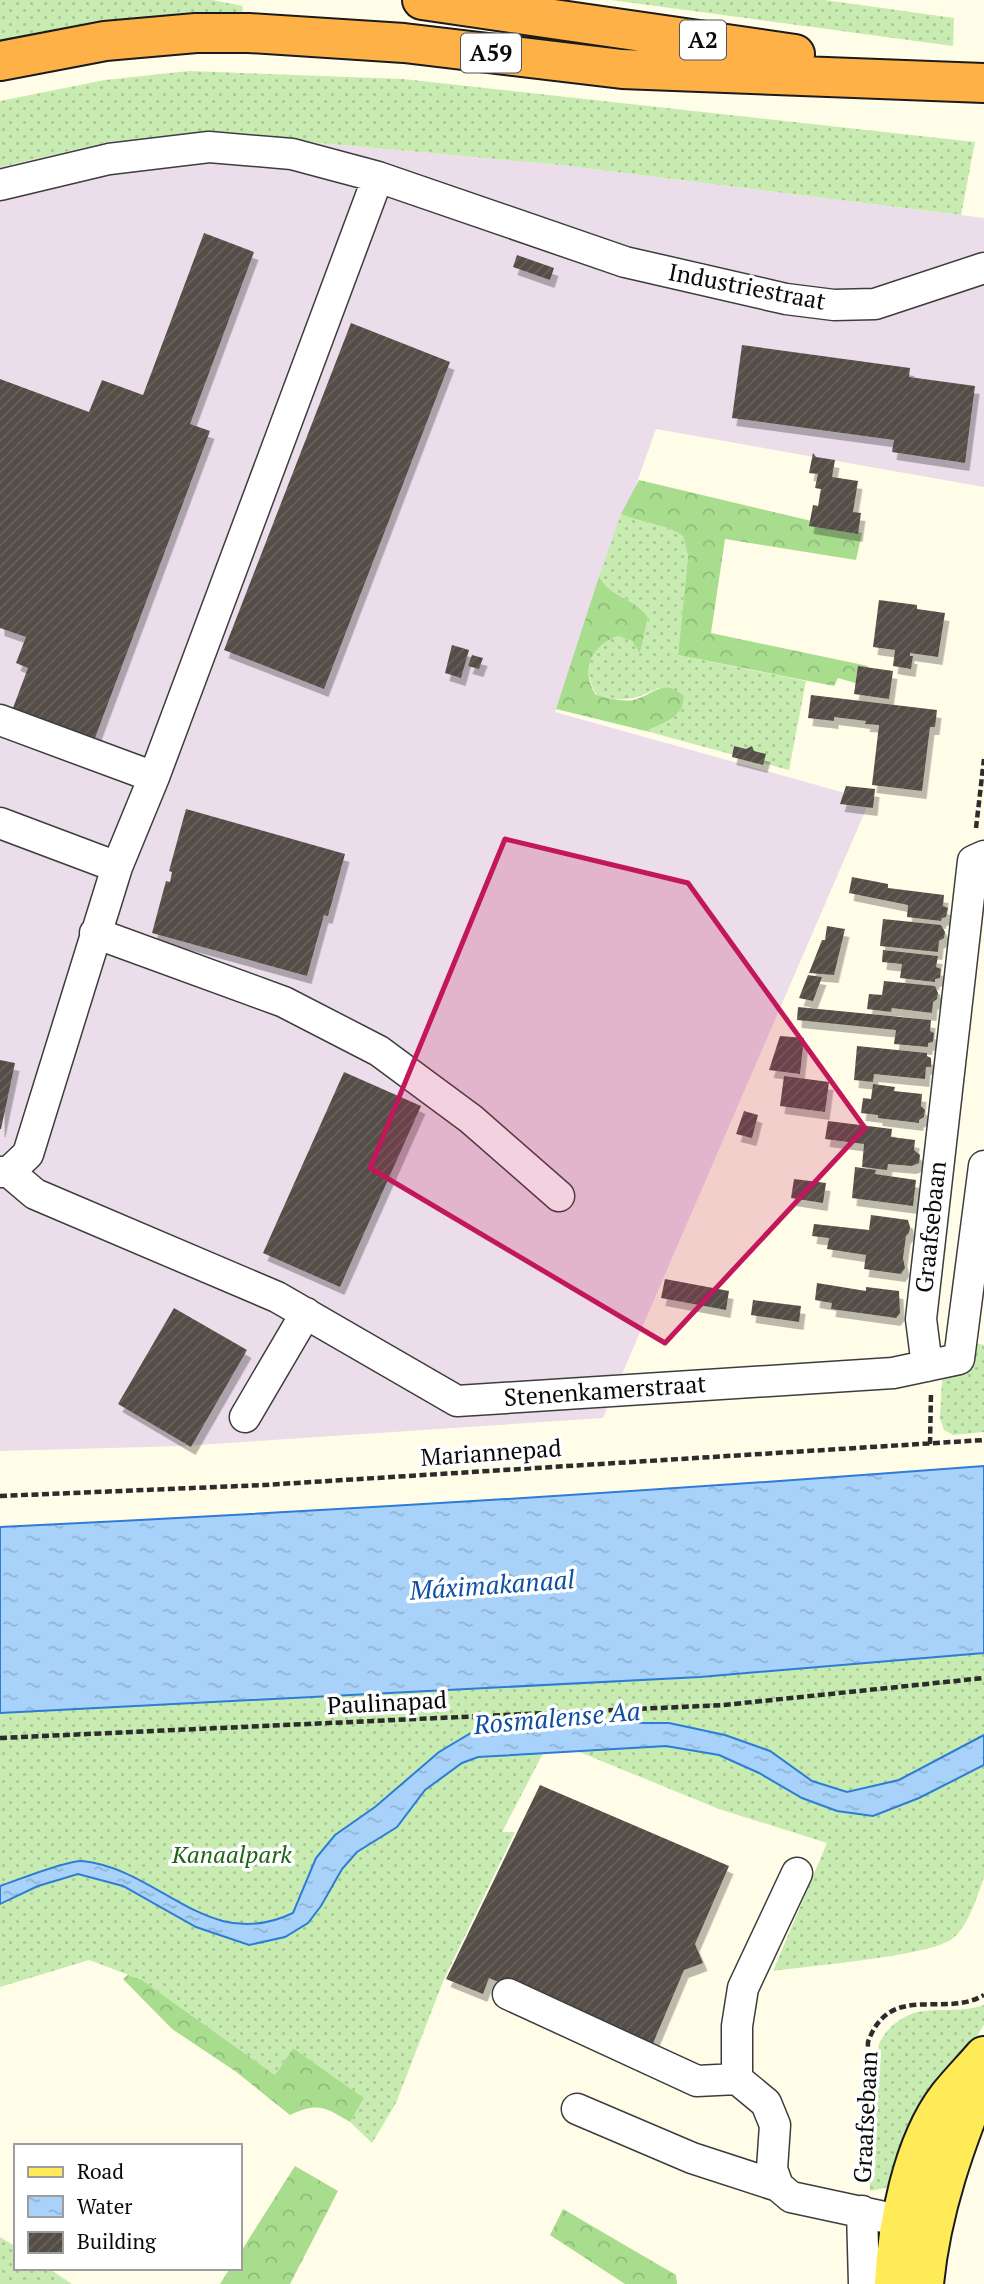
<svg xmlns="http://www.w3.org/2000/svg" width="984" height="2284" viewBox="0 0 984 2284" font-family="'PT Serif',serif">
	<style>
		.industrial { fill: #ebddea }
		.grass { fill: url(#grass-dots) }
		.forest { fill: url(#forest-crowns) }
		.water { fill: url(#water-ripples); stroke: #2c7dd5; stroke-width: 2 }
		.building { fill: url(#building-hatch); filter: url(#shadow) }
		.lines { fill: none; stroke-linecap: round; stroke-linejoin: round }
		.minor-casing { stroke: #3d3d3d; stroke-width: 33 }
		.major-casing { stroke: #1b1b1b; stroke-width: 42 }
		.highway-casing { stroke: #1b1b1b; stroke-width: 42 }
		.path { stroke: #2c2c2c; stroke-width: 4.5; stroke-dasharray: 7 3.5; stroke-linecap: butt }
		.minor { stroke: #fff; stroke-width: 30 }
		.major { stroke: #ffeb58; stroke-width: 38 }
		.highway { stroke: #feb147; stroke-width: 38 }
		.marked { fill: #c2185b; fill-opacity: 0.2; stroke: #c2185b; stroke-width: 5; stroke-linejoin: round }
		.labels { text-anchor: middle; stroke-width: 7; stroke-linejoin: round; paint-order: stroke }
		.shield { fill: #fff; stroke: #545454; stroke-width: 2 }
		.shield-label { font-size: 23px; font-weight: bold; fill: #0a0a0a }
		.street-label { font-size: 24px; fill: #0a0a0a; stroke: #fff }
		.park-label { font-size: 24px; font-style: italic; fill: #1f6518; stroke: #fff }
		.water-label { font-size: 26px; font-style: italic; fill: #0e4fa2; stroke: #fff }
	</style>
	<defs>
		<pattern id="grass-dots" width="8" height="8" patternUnits="userSpaceOnUse" patternTransform="scale(1.75)"><rect width="8" height="8" fill="#c7ebb0"/><path d="M2 2h.1M6 6h.1" fill="none" stroke="#aac896" stroke-width="1.8" stroke-linecap="round"/></pattern>
		<pattern id="forest-crowns" width="20" height="18" patternUnits="userSpaceOnUse" patternTransform="scale(1.75)"><rect width="20" height="18" fill="#a8dd8e"/><path d="M2 6a3 3 0 1 1 6 0M12 15a3 3 0 1 1 6 0" fill="none" stroke="#8fbc79"/></pattern>
		<pattern id="water-ripples" width="26" height="14" patternUnits="userSpaceOnUse" patternTransform="scale(1.75)"><rect width="26" height="14" fill="#a9d2fa"/><path d="M2 4q2-2 4 0t4 0M15 11q2-2 4 0t4 0" fill="none" stroke="#90b3d5"/></pattern>
		<pattern id="building-hatch" width="6" height="6" patternUnits="userSpaceOnUse" patternTransform="scale(1.75)"><rect width="6" height="6" fill="#544d46"/><path d="M-1 1l2-2M0 6l6-6M5 7l2-2" fill="none" stroke="#68625c"/></pattern>
		<filter id="shadow"><feDropShadow dx="4.5" dy="8" stdDeviation="0" flood-color="#0004"/></filter>
	</defs>
	<rect width="100%" height="100%" fill="#fffde8"/>
	<path class="industrial" d="M209,133L561,165L984,218V487L656,429L555,712L870,800L603,1418L183,1446L0,1451V167L113,141Z"/>
	<path class="grass" d="M0,0H212L243,6L242,14L102,24L0,40Z
		M611,0H824L954,18L953,46Z
		M189,71L403,79L975,142L961,215L561,165L209,133L113,141L0,167V101L105,80Z
		M621,514C642,523 664,523 683,536L688,556L678,655L806,681L789,770L646,731C663,723 684,718 684,696L659,688C634,700 624,702 597,695C580,671 591,646 618,636L632,641L640,652L648,617C633,597 613,599 599,577Z
		M975,1343L984,1345V1432L953,1435L944,1430L940,1418L942,1380L953,1374Z
		M984,1653V1877C978,1895 968,1927 952,1939C930,1956 807,1966 773,1971L827,1843L719,1809L550,1740L502,1832H515L444,1979L396,2103L372,2143L350,2122L364,2098L293,2048L275,2075L142,1980L89,1960L0,1987V1713L700,1677Z
		M984,2005V2025L926,2116L899,2177L885,2188L870,2191C871,2159 868,2063 881,2040C887,2029 899,2019 909,2015C928,2006 960,2014 984,2005Z
		M0,2237L16,2247V2268H48L72,2284H0Z"/>
	<path class="forest" d="M639,480L862,533L856,560L725,539L711,633L868,666L862,685L838,678L834,686L678,655L688,556L683,536C664,523 642,523 621,514Z
		M599,577C613,599 633,597 648,617L640,653L632,641L618,636C591,646 580,671 596,695C609,698 625,703 637,699C658,692 662,679 684,696C684,718 663,723 646,731L556,709Z
		M128,1975L142,1980L275,2075L293,2048L364,2098L350,2122C325,2107 318,2102 290,2115L235,2071L172,2029L123,1979Z
		M295,2166L338,2191L290,2284H220L230,2268H240V2253Z
		M563,2209L676,2275L677,2284H625L550,2235Z"/>
	<path class="water" d="M984,1466V1653L700,1677L0,1713V1527C328,1511 656,1491 984,1466Z
		M615,1723H669L725,1735L770,1751L812,1781L847,1792L899,1780L984,1735V1765L919,1798L873,1816L837,1811L802,1798L759,1773L719,1755L666,1746L478,1757L462,1763L425,1790L397,1827L357,1852L342,1869L321,1906L308,1923L285,1937L249,1945L196,1927L123,1886L78,1874L38,1886L0,1904V1886C18,1880 67,1860 82,1861C161,1869 207,1954 293,1913L316,1858L335,1835L375,1807L439,1752L471,1733Z"/>
	<path class="building" d="M204,233L254,252L190,424L210,431L95,738L13,708L28,668L16,663L26,637L0,628V379L89,412L102,380L143,395Z
		M517,255L554,268L550,280L513,267Z
		M351,323L450,362L324,689L224,650Z
		M742,345L910,368L909,377L975,386L965,463L892,452L894,440L732,418Z
		M813,453L816,457L835,460L832,477L858,481L853,512L861,513L858,534L809,526L813,505L818,506L821,489L815,488L818,474L809,473Z
		M879,600L917,605V609L945,613L938,657L910,653V656H913L911,669L893,666L895,650L873,647Z
		M452,645L469,650L461,678L445,673Z
		M472,655L483,658L479,669L468,666Z
		M858,666L893,671L889,699L854,694Z
		M811,695L937,710L935,727H930L922,791L872,785L879,725L865,724L866,721L834,717V721L808,718Z
		M734,746L746,749L752,746L754,751L766,754L763,765L732,757Z
		M846,786L875,789L873,808L840,804Z
		M186,809L345,854L328,916L324,915L307,976L152,933L166,881L170,882L172,872L169,871Z
		M852,877L888,884V888L944,895L943,906L948,908L946,917L942,918L941,921L907,917L908,905L849,893Z
		M883,919L941,925L945,932L944,938L939,941L938,952L880,946Z
		M827,926L845,929L834,975L809,973L822,940H825Z
		M883,950L938,956L936,967L941,969L940,978L935,979V982L900,978L902,964L882,962Z
		M808,975L822,977L813,1001L799,998Z
		M884,981L935,986L938,993L937,999L933,1002L932,1013L892,1008L891,1012L867,1009L869,994L882,995Z
		M798,1007L931,1020L930,1031L934,1033L933,1042L928,1043V1047L894,1044L896,1030L797,1020Z
		M780,1036L804,1038L800,1074L769,1070Z
		M857,1046L927,1053V1056L931,1058V1067H926L925,1079L874,1074L873,1082L854,1080Z
		M0,1060L15,1063L1,1129H0Z
		M344,1072L421,1106L340,1287L263,1253Z
		M784,1076L829,1082L825,1112L780,1106Z
		M873,1084L895,1087L894,1091L922,1094L921,1106L925,1110L924,1117L919,1120V1123L878,1118V1115L861,1113L863,1098L871,1099Z
		M744,1111L758,1115L752,1138L736,1134Z
		M828,1121L892,1129L891,1137L915,1140L914,1150L920,1155L919,1163L912,1166L888,1164L887,1170L862,1167L864,1144L825,1139Z
		M855,1167L876,1170L875,1174L916,1180L913,1206L852,1198Z
		M794,1179L826,1183L823,1203L791,1198Z
		M871,1215L908,1220L910,1227L909,1233L906,1236L903,1258L905,1268L901,1274L864,1269L866,1255L827,1249L829,1238L812,1236L814,1224L869,1230Z
		M665,1279L729,1291L726,1310L661,1298Z
		M817,1283L866,1291V1287L899,1291L900,1313L896,1318L831,1309L832,1303L815,1300Z
		M753,1300L801,1306L799,1322L751,1315Z
		M174,1308L247,1350L191,1447L118,1404Z
		M540,1785L729,1866L695,1944L703,1963L684,1970L651,2048L489,1978L483,1994L446,1979Z"/>
	<g class="lines">
		<defs>
			<path id="minor" d="M0,185L109,159L209,147L292,154L378,177L625,262L786,299L834,305L875,304L984,268
				M0,720L154,777
				M0,823L117,867
				M95,933L284,1002L379,1051L471,1119L559,1196
				M0,1172H9L28,1154L117,867L154,777L378,177
				M9,1172L35,1194L277,1297L457,1401L893,1373L959,1359L984,1166
				M927,1366L921,1319L973,861L984,856
				M245,1417L306,1313
				M797,1873L743,1988L737,2026V2079L766,2103L775,2125L772,2169L778,2186L791,2197L921,2225
				M508,1994L697,2081L737,2079
				M577,2109L692,2158L778,2186
				M862,2211L864,2284"/>
			<path id="major" d="M894,2284C897,2226 912,2144 948,2097C959,2083 972,2070 984,2056
				M924,2284C931,2210 956,2141 984,2073"/>
			<path id="highway" d="M422,0L795,54
				M0,61L105,41L196,33H249L404,43L622,69L984,83"/>
		</defs>
		<use href="#minor" class="minor-casing"/>
		<use href="#major" class="major-casing"/>
		<use href="#highway" class="highway-casing"/>
		<path class="path" d="M976,828L984,759
			M930,1444L931,1393
			M0,1496L264,1485L984,1440
			M0,1738L724,1705L984,1678
			M863,2183L868,2042C890,1981 944,2019 984,1995"/>
		<use href="#minor" class="minor"/>
		<use href="#major" class="major"/>
		<use href="#highway" class="highway"/>
	</g>
	<path class="marked" d="M505,839L688,883L865,1128L665,1343L370,1168Z"/>
	<g class="labels">
		<g class="shield">
			<rect x="680" y="20.5" width="46" height="39" rx="5"/>
			<rect x="461" y="33.5" width="60" height="39" rx="5"/>
		</g>
		<g class="shield-label">
			<text x="703" y="48">A2</text>
			<text x="491" y="61">A59</text>
		</g>
		<g class="street-label">
			<text transform="translate(747 287) rotate(11)" y="8">Industriestraat</text>
			<text transform="translate(931 1227) rotate(-84)" y="8">Graafsebaan</text>
			<text transform="translate(605 1391) rotate(-4)" y="8">Stenenkamerstraat</text>
			<text transform="translate(491 1453) rotate(-4)" y="8">Mariannepad</text>
			<text transform="translate(387 1703) rotate(-3)" y="8">Paulinapad</text>
			<text transform="translate(866 2117) rotate(-87)" y="8">Graafsebaan</text>
		</g>
		<g class="park-label">
			<text x="232" y="1863">Kanaalpark</text>
		</g>
		<g class="water-label">
			<text transform="translate(492 1585) rotate(-4)" y="9">Máximakanaal</text>
			<text transform="translate(557 1718) rotate(-5)" y="9">Rosmalense Aa</text>
		</g>
	</g>
	<rect x="14" y="2144" width="228" height="126" fill="#ffffff" stroke="#9d9d9d" stroke-width="2"/>
	<rect x="28" y="2167" width="35" height="10" fill="#ffeb58" stroke="#9d9d9d" stroke-width="2"/>
	<text x="77" y="2179" font-size="21" fill="#0a0a0a">Road</text>
	<rect x="28" y="2196" width="35" height="21" fill="url(#water-ripples)" stroke="#9d9d9d" stroke-width="2"/>
	<text x="77" y="2214" font-size="21" fill="#0a0a0a">Water</text>
	<rect x="28" y="2232" width="35" height="21" fill="url(#building-hatch)" stroke="#9d9d9d" stroke-width="2"/>
	<text x="77" y="2249" font-size="21" fill="#0a0a0a">Building</text>
</svg>
